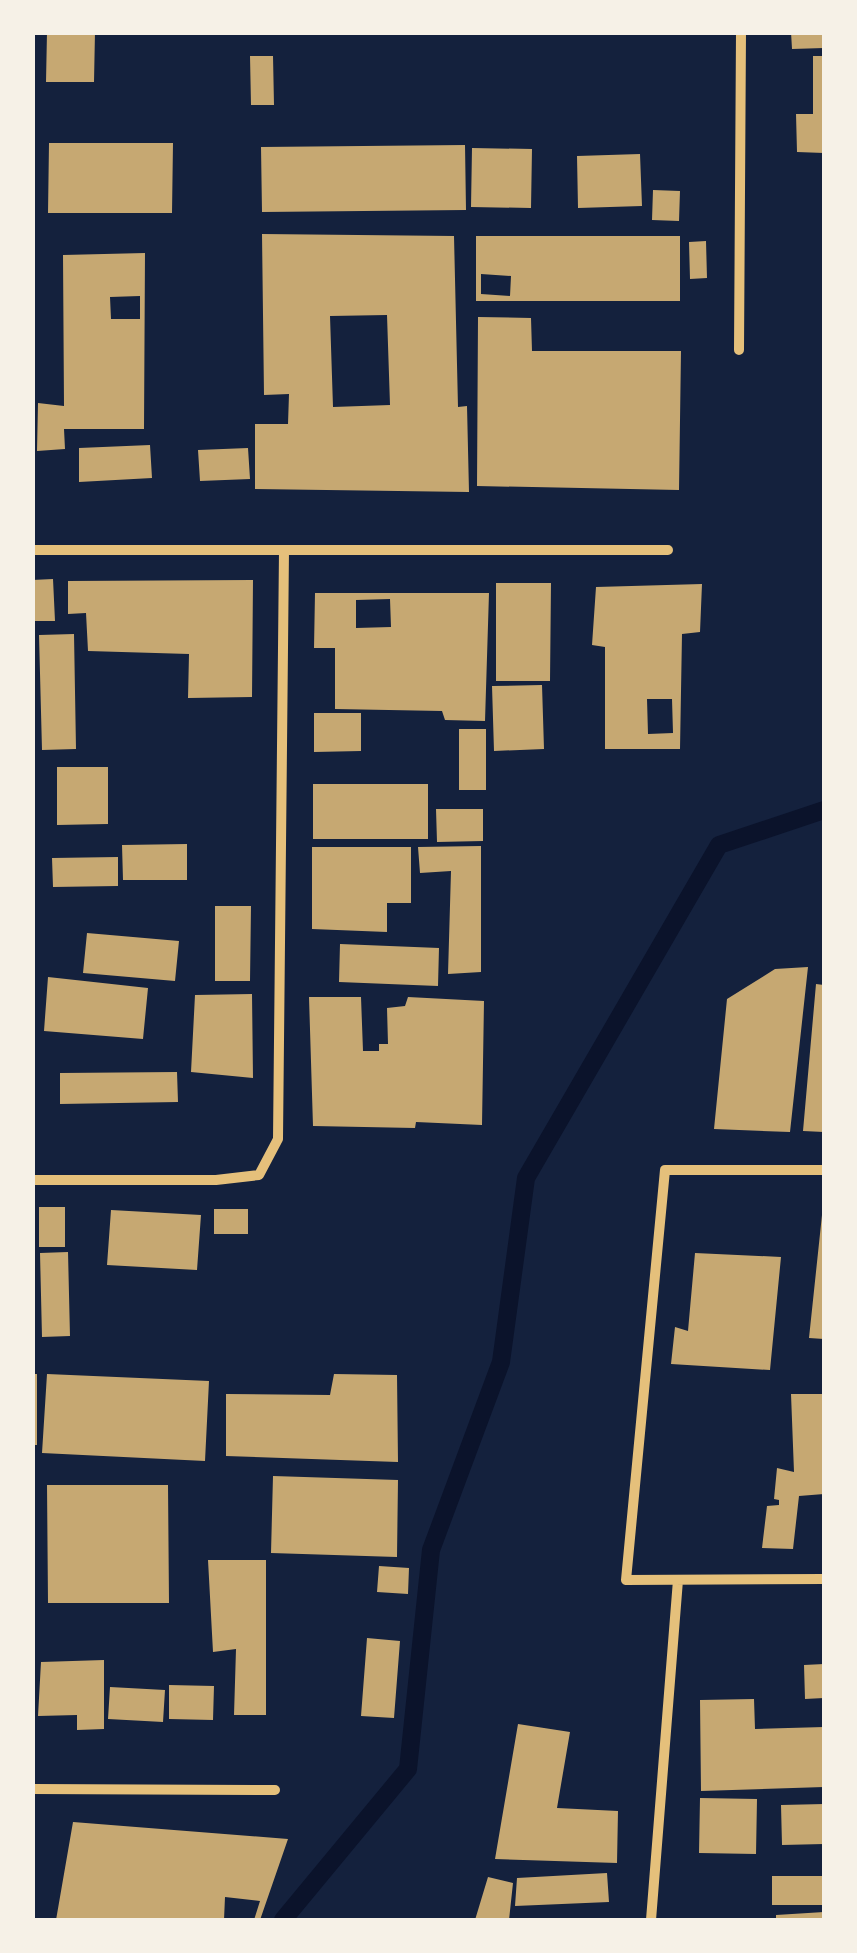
<svg xmlns="http://www.w3.org/2000/svg" width="857" height="1953" viewBox="0 0 857 1953" font-family="Poppins,sans-serif">
	<style>
		.lines { fill: none; stroke-linecap: round; stroke-linejoin: round }
		.stream { stroke: #0b132b; stroke-width: 18 }
		.building { fill: #c6a872; fill-rule: evenodd }
		.minor { stroke: #e5c07b; stroke-width: 10 }
	</style>
	<rect width="100%" height="100%" fill="#14213d"/>
	<g class="lines">
		<path class="stream" d="M283,1920L408,1769L431,1550L501,1362L526,1178L719,845L824,810"/>
	</g>
	<path class="building" d="M47,32H95L94,82H46Z
		M791,32H824V48L792,49Z
		M250,56H273L274,105H251Z
		M813,56H824V153L797,152L796,114H813Z
		M49,143H173L172,213H48Z
		M465,145L466,210L262,212L261,147Z
		M472,148L532,149L531,208L471,207Z
		M640,154L642,206L578,208L577,156Z
		M653,190L680,191L679,221L652,220Z
		M262,234L454,236L458,407L467,406L469,492L255,489V424H288L289,394L264,395ZM387,315L390,405L333,407L330,316Z
		M476,236H680V301H476ZM481,274L511,276L510,296L481,294Z
		M706,241L707,278L690,279L689,242Z
		M145,253L144,429H64L65,449L37,451L38,403L64,406L63,255ZM140,296V319H111L110,297Z
		M478,317L531,318L532,351H681L679,490L477,486Z
		M150,445L152,478L79,482V448Z
		M248,448L250,479L200,481L198,450Z
		M53,579L55,621H32V580Z
		M253,580L252,697L188,698L189,654L88,651L86,613L68,614V581Z
		M496,583H551L550,681H496Z
		M702,584L700,632L682,634L680,749H605V647L592,645L596,587ZM647,699H672L673,733L648,734Z
		M315,593H489L485,721L445,720L442,711L335,709V648H314ZM390,599L391,627L356,628V600Z
		M74,634L76,749L42,750L39,635Z
		M542,685L544,749L494,751L492,686Z
		M314,713H361V751L314,752Z
		M459,729H486V790H459Z
		M57,767H108V824L57,825Z
		M313,784H428V839H313Z
		M436,809H483V841L437,842Z
		M187,844V880H123L122,845Z
		M481,846V972L448,974L451,871L420,873L418,847Z
		M312,847H411V903H387V932L312,929Z
		M118,857V886L53,887L52,858Z
		M215,906H251L250,981H215Z
		M87,933L179,941L175,981L83,973Z
		M340,944L439,948L438,986L339,982Z
		M808,967L790,1132L714,1129L727,999L775,969Z
		M48,977L148,988L143,1039L44,1031Z
		M816,984L824,985V1132L803,1131Z
		M252,994L253,1078L191,1072L195,995Z
		M309,997H361L363,1051H379V1044H388L387,1008L405,1006L408,997L484,1001L482,1125L416,1122L415,1128L313,1126Z
		M177,1072L178,1102L60,1104V1073Z
		M39,1207H65V1247H39Z
		M214,1209H248V1234H214Z
		M111,1210L201,1215L197,1270L107,1265Z
		M822,1215H824V1339L809,1338Z
		M68,1252L70,1336L42,1337L40,1253Z
		M695,1253L781,1257L770,1370L671,1364L675,1327L688,1331Z
		M32,1374H37V1445H32Z
		M47,1374L209,1381L205,1461L42,1453Z
		M334,1374L397,1375L398,1462L226,1456V1394L330,1395Z
		M791,1394H824V1494L799,1496L793,1549L762,1548L767,1506L779,1505V1500L774,1499L777,1468L794,1472Z
		M273,1476L398,1480L397,1557L271,1553Z
		M47,1485H168L169,1603H48Z
		M208,1560H266V1715H234L236,1649L213,1652Z
		M379,1566L409,1568L408,1594L377,1592Z
		M367,1638L400,1641L394,1718L361,1716Z
		M104,1660V1729L77,1730V1715L38,1716L41,1662Z
		M824,1664V1698L805,1699L804,1665Z
		M169,1685L214,1686L213,1720L169,1719Z
		M110,1687L165,1690L163,1722L108,1719Z
		M754,1699L755,1729L824,1727V1787L701,1791L700,1700Z
		M518,1724L570,1732L557,1808L618,1811L617,1863L495,1859Z
		M700,1798L757,1799L756,1854L699,1853Z
		M824,1804V1844L782,1845L781,1805Z
		M73,1822L288,1839L260,1920H254L260,1901L225,1897L224,1920H56Z
		M607,1873L609,1902L515,1906L517,1878Z
		M772,1876H824V1905H772Z
		M488,1877L513,1883L509,1920H475Z
		M824,1912V1920H776V1915Z"/>
	<g class="lines">
		<path class="minor" d="M739,350L741,32
			M32,550H668
			M824,1170H665L626,1580L824,1579
			M32,1180H216L259,1175L278,1139L284,550
			M32,1789L275,1790
			M651,1920L678,1580"/>
	</g>
	<rect width="857" height="1953" fill="none" stroke="#f6f1e7" stroke-width="70"/>
</svg>
